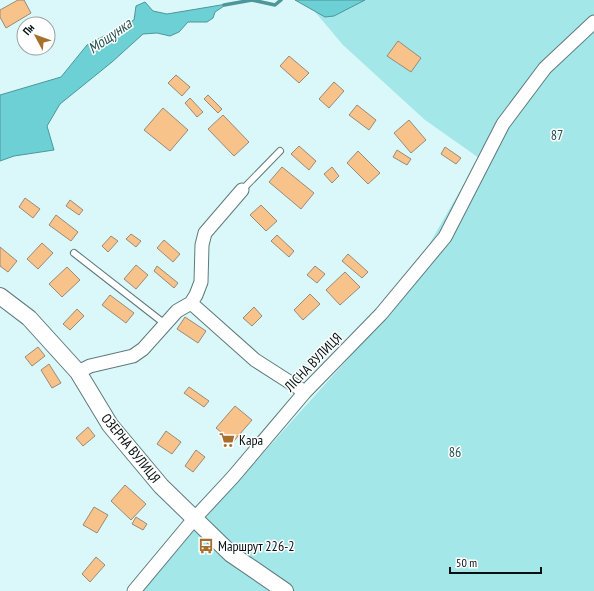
<svg xmlns="http://www.w3.org/2000/svg" width="594" height="591" viewBox="0 0 594 591" font-family="'PT Sans Narrow',sans-serif">
	<style>
		.green { fill: #a4e7e9 }
		.water { fill: #6cd0d4; stroke: #4d9699 }
		.lines { fill: none; stroke-linecap: round; stroke-linejoin: round }
		.stream { stroke: #4d9699; stroke-width: 3.5 }
		.building { fill: #f8c38b; stroke: #998978 }
		.service-casing { stroke: #5f7a7b; stroke-width: 8 }
		.minor-casing { stroke: #5f7a7b; stroke-width: 15 }
		.tertiary-casing { stroke: #5f7a7b; stroke-width: 18 }
		.service { stroke: #fff; stroke-width: 6 }
		.minor { stroke: #fff; stroke-width: 13 }
		.tertiary { stroke: #fff; stroke-width: 16 }
		.labels { text-anchor: middle; stroke-width: 3; stroke-linejoin: round; paint-order: stroke }
		.park-label { font-size: 14px; fill: #1f4c4e; stroke: #fefefe }
		.street-label { font-size: 14px; fill: #061010; stroke: #fefefe }
		.poi-label { font-size: 14px; fill: #061010; stroke: #fefefe; text-anchor: start }
		.water-label { font-size: 15px; font-style: italic; fill: #265354; stroke: #fefefe }
	</style>
	<rect width="100%" height="100%" fill="#daf8f9"/>
	<path class="green" d="M305,0H594V591H141L185,540L390,312L479,158L425,120L343,45Z"/>
	<path class="water" d="M295,0H365L334,16L325,17Z
		M145,2L153,11L167,14L227,4L215,12L213,18L207,22H188L179,32L170,36L157,33L143,34L112,62L60,104L47,126L54,150L14,156L0,161V95L61,77L87,45L134,20L136,6Z"/>
	<g class="lines">
		<path class="stream" d="M224,5L252,0L275,5L281,0"/>
	</g>
	<path class="building" d="M18,0H24L31,13L6,28L0,17V10Z
		M398,41L421,58L411,72L387,56Z
		M289,56L309,73L299,83L280,66Z
		M176,75L190,87L182,96L168,83Z
		M334,82L344,91L329,108L319,99Z
		M208,95L222,109L218,113L204,99Z
		M190,98L203,112L197,117L185,103Z
		M357,105L376,120L369,130L349,115Z
		M163,108L188,130L170,151L144,130Z
		M223,115L249,142L234,156L208,129Z
		M409,120L426,140L411,153L394,133Z
		M299,146L316,161L309,170L291,154Z
		M445,147L461,158L456,164L441,154Z
		M397,150L411,159L407,165L393,157Z
		M358,151L380,173L368,184L347,163Z
		M282,167L314,193L301,209L269,182Z
		M332,167L339,176L332,183L324,174Z
		M25,198L40,209L33,218L19,207Z
		M70,200L83,210L79,215L66,206Z
		M261,205L277,221L266,231L250,215Z
		M56,215L78,232L71,241L49,225Z
		M131,234L141,241L136,247L126,239Z
		M277,235L294,251L289,257L271,241Z
		M111,236L118,241L108,252L102,246Z
		M164,240L180,254L173,262L157,248Z
		M42,243L53,253L38,269L27,259Z
		M0,247L17,261L8,272L0,266Z
		M348,254L368,272L362,278L342,261Z
		M136,265L148,275L136,289L124,279Z
		M157,266L178,283L174,288L154,271Z
		M315,266L325,274L317,283L307,275Z
		M67,267L80,280L62,297L49,284Z
		M345,272L360,287L340,305L326,290Z
		M310,294L320,304L303,320L294,310Z
		M110,295L134,313L126,323L102,305Z
		M254,307L262,316L252,326L243,318Z
		M77,309L84,316L70,330L63,324Z
		M185,317L206,331L198,343L177,329Z
		M38,347L45,356L32,366L25,357Z
		M49,364L61,383L52,388L41,370Z
		M189,387L209,401L204,407L184,393Z
		M235,406L252,420L233,442L216,428Z
		M88,427L95,436L83,446L76,438Z
		M166,431L181,442L172,454L157,444Z
		M196,450L205,457L193,472L185,466Z
		M125,485L146,504L131,520L111,501Z
		M94,507L108,515L97,533L83,525Z
		M136,517L147,524L143,530L132,524Z
		M96,557L105,565L90,582L82,574Z"/>
	<g class="lines">
		<defs>
			<path id="service" d="M242,190L280,151
				M74,253L165,324"/>
			<path id="minor" d="M191,303L255,360L305,392
				M78,372L90,366L133,356L143,349L177,311L191,303L196,295L201,282L202,245L205,233L242,190
				M134,591L194,519L233,477L305,392L381,314L445,237L503,124L545,68L594,22"/>
			<path id="tertiary" d="M0,296L29,318L78,372L110,425L161,486L231,554L285,591"/>
		</defs>
		<use href="#service" class="service-casing"/>
		<use href="#minor" class="minor-casing"/>
		<use href="#tertiary" class="tertiary-casing"/>
		<use href="#service" class="service"/>
		<use href="#minor" class="minor"/>
		<use href="#tertiary" class="tertiary"/>
	</g>
	<defs>
		<symbol id="supermarket-bare" viewBox="-9 -9 18 18"><path d="M-6-5.5h2.5l.6 2H6L4.5 2H-2.5L-4.4-4H-6ZM-1.5 3.2a1.3 1.3 0 1 0 .1 0ZM3 3.2a1.3 1.3 0 1 0 .1 0Z" fill="#a76f2c" stroke="#fefefe" stroke-width="2.5" paint-order="stroke"/></symbol>
		<symbol id="bus-bare" viewBox="-9 -9 18 18"><path d="M-5-6H5V4H4V6H2V4H-2V6H-4V4H-5ZM-3.5-4V0h7V-4ZM-3.5 1.2v1.5H-2V1.2ZM2 1.2v1.5H3.5V1.2Z" fill="#a76f2c" stroke="#fefefe" stroke-width="2.5" paint-order="stroke"/></symbol>
	</defs>
	<g fill-rule="evenodd">
		<use href="#supermarket-bare" x="216" y="429" width="22" height="22"/>
		<use href="#bus-bare" x="195" y="535" width="22" height="22"/>
	</g>
	<g class="labels">
		<g class="park-label">
			<text x="557" y="140">87</text>
			<text x="455" y="457">86</text>
		</g>
		<g class="street-label">
			<text transform="translate(313 362) rotate(-46)" y="5">ЛІСНА ВУЛИЦЯ</text>
			<text transform="translate(131 448) rotate(51)" y="5">ОЗЕРНА ВУЛИЦЯ</text>
		</g>
		<g class="poi-label">
			<text x="239" y="445">Кара</text>
			<text x="218" y="551">Маршрут 226-2</text>
		</g>
		<g class="water-label">
			<text transform="translate(110 36) rotate(-35)" y="5">Мощунка</text>
		</g>
	</g>
	<g transform="translate(36 36) rotate(311)"><circle r="19" fill="#fefefe" stroke="#9b9f9f"/>
	<path d="M0-3L7 15L0 10L-7 15Z" fill="#a76f2c"/>
	<text y="-6" font-size="11" font-weight="bold" text-anchor="middle" fill="#061010">Пн</text>
	</g>
	<path d="M450 567v6h91v-6" fill="none" stroke="#061010" stroke-width="2"/>
	<text x="456" y="567" font-size="12" fill="#061010" stroke="#fefefe" stroke-width="3" paint-order="stroke">50 m</text>
</svg>
